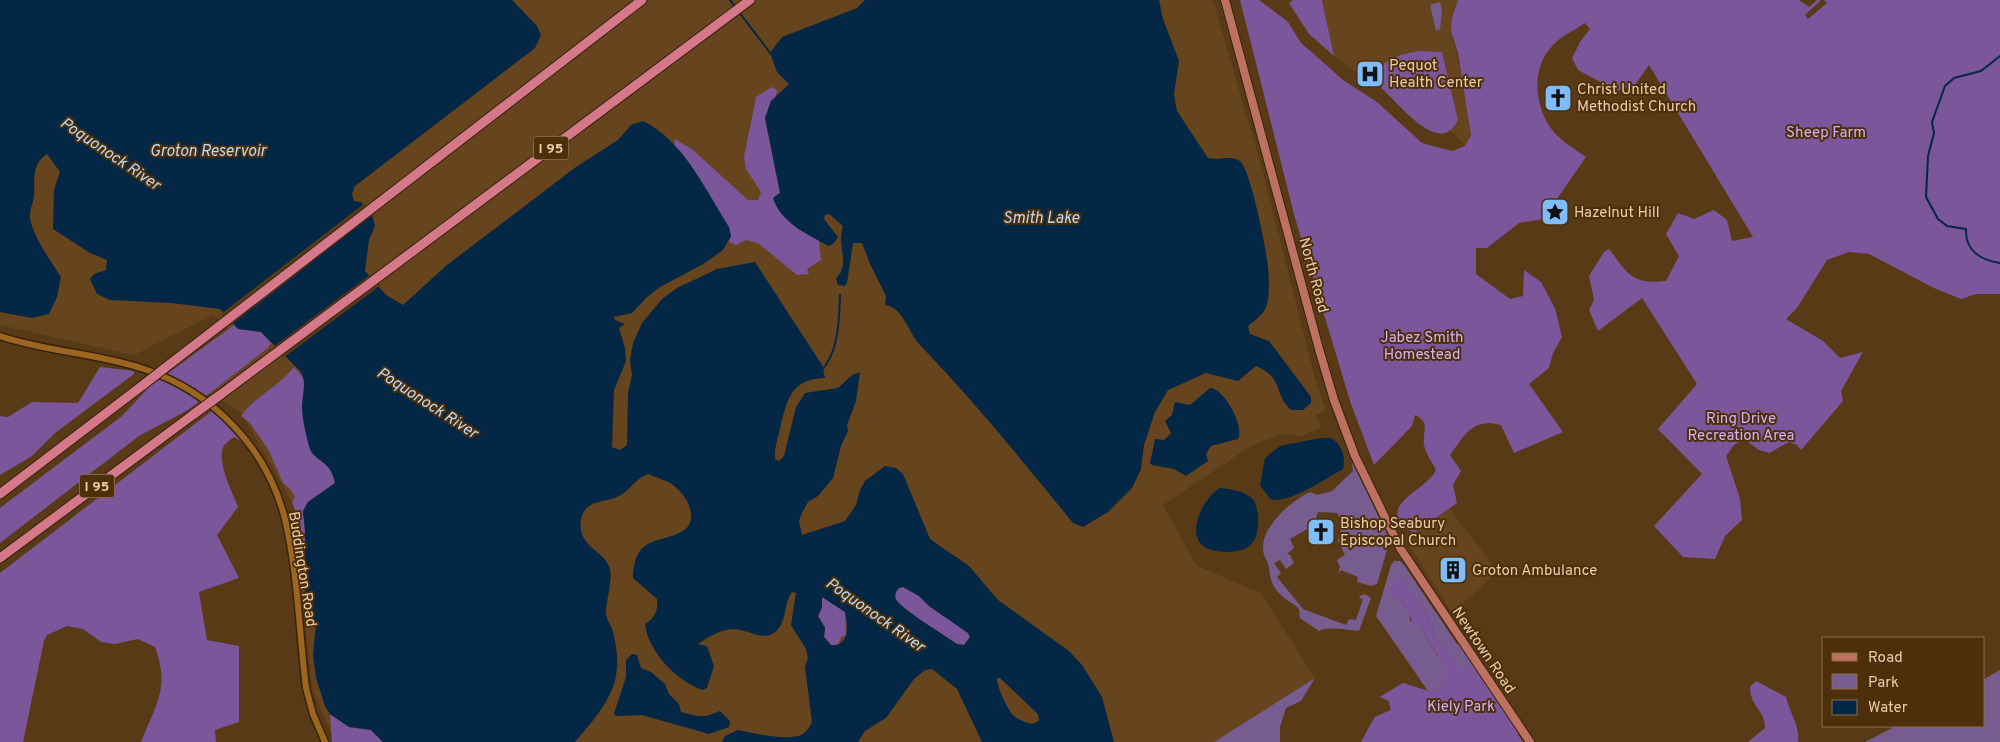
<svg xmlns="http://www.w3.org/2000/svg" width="2000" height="742" viewBox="0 0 2000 742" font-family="Overpass,sans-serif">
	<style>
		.built { fill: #66441d }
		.green { fill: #775c8f; fill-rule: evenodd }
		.forest { fill: #7b569a }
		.water { fill: #032744; fill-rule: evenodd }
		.pier { fill: #583a17 }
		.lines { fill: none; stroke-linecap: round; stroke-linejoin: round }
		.stream { stroke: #032744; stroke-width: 2 }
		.minor-casing { stroke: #36230f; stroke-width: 9 }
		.major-casing { stroke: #36230f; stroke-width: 10 }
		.highway-casing { stroke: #36230f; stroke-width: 11 }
		.minor { stroke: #9d6620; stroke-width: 6 }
		.major { stroke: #be7160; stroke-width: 8 }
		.highway { stroke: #d4788a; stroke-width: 9 }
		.highway-bridge-casing { stroke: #36230f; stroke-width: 11; stroke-linecap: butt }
		.highway-bridge { stroke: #d4788a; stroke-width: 9 }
		.labels { text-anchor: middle; stroke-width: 4; stroke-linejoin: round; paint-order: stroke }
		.shield { fill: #4d300b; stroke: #bb9d7c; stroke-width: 1 }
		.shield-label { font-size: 14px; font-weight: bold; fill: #eaccac }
		.poi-label { font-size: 15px; fill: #eaccac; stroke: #4d300b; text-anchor: start }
		.park-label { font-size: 15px; fill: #d6aefb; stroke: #4d300b }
		.street-label { font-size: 15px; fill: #eaccac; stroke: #4d300b }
		.water-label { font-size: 16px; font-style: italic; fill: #b9dafa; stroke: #4d300b }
	</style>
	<rect width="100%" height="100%" fill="#583a17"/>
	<path class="built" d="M0,0H1213L1262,169L1314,375L1326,411L1316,415L1321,428L1301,436L1280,434L1248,448L1163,505L1197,566L1261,593L1315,678L1214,742H335L313,691L303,609L297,515L292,502L241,412L179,376L228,329L213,315L134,355L0,325Z
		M1322,0H1458L1452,18L1451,31L1466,95L1471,135L1465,146L1450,130L1455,127L1457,115L1442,52L1419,51L1396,56L1388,61L1381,73L1382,89L1378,88L1334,56Z
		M1449,508L1498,572L1452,613L1405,539Z"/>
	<path class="green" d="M1440,2L1442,11L1440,29L1436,31L1430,5Z
		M1352,462L1390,540L1377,584L1371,586L1357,582L1358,577L1341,570L1338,574L1340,567L1337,560L1345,555L1338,541L1343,522L1337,513L1318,512L1314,525L1290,539L1294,548L1287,554L1290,555L1294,563L1286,569L1280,560L1274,563L1281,573L1277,577L1303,609L1346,625L1349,619L1356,620L1363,599L1359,598L1360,596L1365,594L1371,598L1359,631C1349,630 1326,626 1319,631L1300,618L1299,609C1293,602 1284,600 1278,592C1271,584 1270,577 1269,567C1268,561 1263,556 1263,549C1262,526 1291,501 1310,492L1317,495L1332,491L1353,471Z
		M1394,561H1400L1404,565L1457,644L1461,643L1522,730L1507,742H1361L1375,717L1391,710L1389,701L1380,697L1403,683L1428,691L1376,616L1391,565ZM1406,589L1424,609L1433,629L1434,638L1448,651L1438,657L1419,625L1410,621V615L1400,598Z
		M2000,670V742H1865L1896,726H1984V679Z
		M1315,678L1301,701L1286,708L1280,727V742H1214Z"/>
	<path class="forest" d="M1240,0H1259L1288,22L1301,43L1315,55L1343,80L1377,102L1422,143L1452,151L1465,146L1471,135L1458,53L1451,31L1452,18L1458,0H1799L1809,7L1817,0H1821L1805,15L1808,19L1827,3L1824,0H2000V294H1976L1961,299L1934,288L1869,254L1849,252L1827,260L1797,308L1786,319L1823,341L1840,358L1863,352L1841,391L1843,401L1801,450L1797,445L1789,442L1769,453L1759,450L1744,439L1734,445L1726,456L1740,499L1742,520L1725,536L1715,559L1683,557L1654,526L1702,474L1658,429L1697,384L1642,298L1598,331L1589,310L1594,300L1589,276L1604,252L1609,249C1628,274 1632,285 1666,281L1679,256L1666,234L1678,213L1694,219L1714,210L1727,220L1732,241L1753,237L1649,65L1635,85L1617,91L1578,70L1572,58L1580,42L1590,29L1585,23C1575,30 1561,36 1553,45C1532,67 1534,99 1548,124C1556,138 1573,148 1586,157L1543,219L1519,223L1487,248H1476V274L1510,299L1523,296L1524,270L1541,282L1555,308L1562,337L1553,353L1549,368L1529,384L1563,432L1514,453L1501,425C1472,418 1466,434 1450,455L1461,471L1453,485L1457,503L1414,533C1370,506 1426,492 1436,470C1433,463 1425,453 1424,445C1422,431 1431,422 1415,415L1412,426L1374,465L1351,404L1295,218Z
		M1293,0H1322L1334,56L1309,34L1289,3Z
		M1419,51L1442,52L1458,120C1440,159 1398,102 1382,89C1382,84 1381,80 1380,76C1379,57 1405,54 1419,51Z
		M772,87L777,90L776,97L771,101L765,118L780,193L775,196L797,228L819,240L821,260L807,269L809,274L797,275L758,243L746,240L736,245L729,242L731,236L684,156L674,145L675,139L693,150L748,200H758L761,192L746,169L744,157L756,97Z
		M234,325L238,329L261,332L271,343L268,348L188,410L139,436L0,543V508L122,416L149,387Z
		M100,367L134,371V374L55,433L32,456L0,475V416L8,417L32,402L78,403Z
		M294,367L305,380L312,454C325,462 332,467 335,483L308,502L303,511L305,531L304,566L299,563L297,515L292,502L295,497L291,490L283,483L268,449L250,423L241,416C256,395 279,387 294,367Z
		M213,410L242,442L234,437C229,441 222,445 222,452C220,470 232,491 238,507L217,535L239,578L199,592L207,640L239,646V722L215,730L216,742H141C156,704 170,688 155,647L138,639L115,644L101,642L83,629L67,626L47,635L44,641L23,742H0V573Z
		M1401,576L1408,584L1407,589L1424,609L1433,629L1434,638L1448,651L1456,667H1473L1523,742H1361L1375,717L1391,710L1389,701L1380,697L1403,683L1428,691L1445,683L1443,677L1445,668L1419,625L1413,626L1410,615L1400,598H1394L1390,591L1394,582Z
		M903,587L919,596L929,606L968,633L970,637L964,645L957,644C946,636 899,608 896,599C894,595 896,591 899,588Z
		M822,597L845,612L846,635L841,637L838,645H831L824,637L825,627L818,616L821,610Z
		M1756,681L1786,697C1790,714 1800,726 1798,742H1748L1765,728C1766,711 1750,707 1750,687Z
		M330,714L349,727L371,730L383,742H332Z"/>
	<path class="water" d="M0,0H512L537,26L541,35L535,48L355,186L352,194L354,201L361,202L372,215L375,226L369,240L365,271L386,295L403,305L447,265L576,167L618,140L631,125L643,121C684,141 706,191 729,227L731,236L723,250L705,263L660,287L646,298L632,313L614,317L615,320L625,324L619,328L625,348L626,361L614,390L612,447L620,450L627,445L628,393L632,375L630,360L633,343L642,323L662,299L677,288L717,269L755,262L822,365L825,378C792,379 788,397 781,424C779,436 774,446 775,459L779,461L784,456L796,407L805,393L838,388L852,375L860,372L856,401L847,425L848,431L841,446L833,478L818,496L808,502L802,513L799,521L802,535L845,521L856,505L860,490L865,481L885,466L896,468L903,474L930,539L969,566L998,600L1069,651L1082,665L1102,697L1114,742H982L957,689L932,669L925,670L914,679L886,718L865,731L858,742H722L725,736L738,730C752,733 790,742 803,734C807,731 810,726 812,722L805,667L808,658L806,649L791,625L796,593L792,592C784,602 787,617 779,628C766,645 749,629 733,629C722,629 706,638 698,644L707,646L714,666L707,688L703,690C677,682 648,651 645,624C655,618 658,611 657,599L633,578C633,568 635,553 645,546C660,535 693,539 691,514C690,502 682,492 673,485C667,480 656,478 649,474C635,478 631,490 619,496C604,504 585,498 581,520C577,546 601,549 609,566C614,576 606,600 606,612C606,618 610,624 612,629C615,637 616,647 617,656C620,692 597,716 575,742H383L371,730L349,727L330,714L325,706L316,678L313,655L316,624L307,604L305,590V531L303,511L308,502L335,483C331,459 313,462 309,446C306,434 302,419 302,407C302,394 307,384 301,372L261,332L238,329L220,309L171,303L110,300L97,294L90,279L94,274L106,270L107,260L90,253L53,229L54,190L60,172L47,154C31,164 35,181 34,196C33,203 29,212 30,219C35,240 50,260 61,277L57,297L49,314L32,318L0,312ZM903,587L919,596L929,606L968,633L970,637L964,645L957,644C946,636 899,608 896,599C894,595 896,591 899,588ZM822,597L845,612C848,625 850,647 831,645L824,637L825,628L818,616L822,607ZM997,678H1000L1038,714L1039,721L1032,724C1025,722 1019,721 1013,715C1008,710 996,685 997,678Z
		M865,0H1159L1163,19L1179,61L1174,94L1177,111L1208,158C1218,161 1232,154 1241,162C1251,173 1267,251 1268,269C1269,281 1270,295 1266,307C1263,315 1254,321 1248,326L1250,334L1269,341L1311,397V403L1303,410H1291C1272,391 1285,379 1256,366L1238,381L1206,373L1168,390L1155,412L1144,445L1141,469L1132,488L1108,512L1083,527L1073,523C1024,463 975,402 921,346C908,333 904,308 885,305L886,296L870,264L862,243H853L847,283L845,286L838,285L836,278C848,267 841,252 841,238C841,234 842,230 843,226L829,214L825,215L824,219L838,237L834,243L829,246C808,235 780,222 773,198L780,193L765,118L771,101L789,84L777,72L770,53L782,37L857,8Z
		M1210,388C1224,388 1245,427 1238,439L1211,446L1206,454L1208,461L1186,476L1174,469L1152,465L1150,463L1155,439L1164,440L1171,433L1165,421L1172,415L1175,402L1190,405Z
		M1320,438H1331C1342,444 1346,458 1343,469C1326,478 1288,505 1270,499L1260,485L1265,458L1280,446Z
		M1220,488C1230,489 1240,490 1249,496C1256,500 1257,509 1258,516C1259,541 1252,552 1226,552C1217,551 1207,551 1201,544C1187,529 1206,495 1220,488Z
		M632,654L637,655L641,668L651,672L665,684L669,694L679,704L681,712L697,716H707L720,711L730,721L729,727L709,734L642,715L616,716L614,714L626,677V660Z"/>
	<path class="pier" d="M365,203L374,214L231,325L221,314Z
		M371,274L381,285L283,358L272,348Z"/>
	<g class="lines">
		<path class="stream" d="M730,0L736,8
			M739,12L771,54
			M2000,56L1981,71L1954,78L1945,86L1932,122L1934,133L1928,156L1926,197L1938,219L1947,226L1966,229C1965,250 1980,260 2000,263
			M821,371C839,352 839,320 840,295"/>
		<defs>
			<path id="minor" d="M0,336C47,352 97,353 144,369C213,392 267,448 285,519C298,574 299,632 306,688L313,714L325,742"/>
			<path id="major" d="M1225,0L1319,349L1334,400L1355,456L1400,548L1530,742"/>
			<path id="highway" d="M170,364L642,0
				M220,395L750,0
				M0,494L143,385
				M0,558L194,414"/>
		</defs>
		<use href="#minor" class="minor-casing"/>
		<use href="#major" class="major-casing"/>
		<use href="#highway" class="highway-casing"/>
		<use href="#minor" class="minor"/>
		<use href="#major" class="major"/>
		<use href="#highway" class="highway"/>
		<defs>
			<path id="highway-bridge" d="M143,385L170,364
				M194,414L220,395"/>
		</defs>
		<use href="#highway-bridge" class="highway-bridge-casing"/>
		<use href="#highway-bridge" class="highway-bridge"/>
	</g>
	<defs>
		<symbol id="hospital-square" viewBox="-11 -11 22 22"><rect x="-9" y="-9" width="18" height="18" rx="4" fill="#7ebdf9" stroke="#4d300b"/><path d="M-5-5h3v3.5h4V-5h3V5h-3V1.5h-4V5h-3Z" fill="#111"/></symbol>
		<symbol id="church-square" viewBox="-11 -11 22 22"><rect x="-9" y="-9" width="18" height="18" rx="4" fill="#7ebdf9" stroke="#4d300b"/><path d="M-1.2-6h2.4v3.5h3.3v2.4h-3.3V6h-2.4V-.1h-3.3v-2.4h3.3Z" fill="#111"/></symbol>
		<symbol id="sight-square" viewBox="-11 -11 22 22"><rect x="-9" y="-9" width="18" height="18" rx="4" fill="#7ebdf9" stroke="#4d300b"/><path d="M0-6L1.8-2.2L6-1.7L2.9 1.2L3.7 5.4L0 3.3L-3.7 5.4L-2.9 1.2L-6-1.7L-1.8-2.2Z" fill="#111"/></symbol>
		<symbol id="building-square" viewBox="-11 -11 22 22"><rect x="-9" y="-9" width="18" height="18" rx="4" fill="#7ebdf9" stroke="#4d300b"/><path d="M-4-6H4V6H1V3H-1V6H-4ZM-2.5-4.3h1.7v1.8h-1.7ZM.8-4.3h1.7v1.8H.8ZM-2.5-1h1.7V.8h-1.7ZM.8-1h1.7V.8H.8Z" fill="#111"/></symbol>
	</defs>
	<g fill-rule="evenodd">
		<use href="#hospital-square" x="1354" y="58" width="32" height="32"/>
		<use href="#church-square" x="1542" y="82" width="32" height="32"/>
		<use href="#sight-square" x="1539" y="196" width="32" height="32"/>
		<use href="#church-square" x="1305" y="516" width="32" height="32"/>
		<use href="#building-square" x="1437" y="554" width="32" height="32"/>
	</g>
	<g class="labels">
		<g class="shield">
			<rect x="533.5" y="136.5" width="35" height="23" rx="4"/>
			<rect x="79.5" y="474.5" width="35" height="23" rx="4"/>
		</g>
		<g class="shield-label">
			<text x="551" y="153">I 95</text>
			<text x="97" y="491">I 95</text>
		</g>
		<g class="poi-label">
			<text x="1389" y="70">Pequot<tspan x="1389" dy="17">Health Center</tspan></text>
			<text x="1577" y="94">Christ United<tspan x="1577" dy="17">Methodist Church</tspan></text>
			<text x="1574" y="217">Hazelnut Hill</text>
			<text x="1340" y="528">Bishop Seabury<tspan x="1340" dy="17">Episcopal Church</tspan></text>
			<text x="1472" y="575">Groton Ambulance</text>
		</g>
		<g class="park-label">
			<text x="1826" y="137">Sheep Farm</text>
			<text x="1422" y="342">Jabez Smith<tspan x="1422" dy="17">Homestead</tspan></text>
			<text x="1741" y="423">Ring Drive<tspan x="1741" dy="17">Recreation Area</tspan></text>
			<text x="1461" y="711">Kiely Park</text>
		</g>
		<g class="street-label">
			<text transform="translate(1314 275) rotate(75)" y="5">North Road</text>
			<text transform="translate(303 569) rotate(81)" y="5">Buddington Road</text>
			<text transform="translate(1484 650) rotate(56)" y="5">Newtown Road</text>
		</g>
		<g class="water-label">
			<text x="208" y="156">Groton Reservoir</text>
			<text transform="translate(111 153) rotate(34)" y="6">Poquonock River</text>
			<text x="1041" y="223">Smith Lake</text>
			<text transform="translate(428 402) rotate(33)" y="6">Poquonock River</text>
			<text transform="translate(876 614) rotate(35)" y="6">Poquonock River</text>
		</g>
	</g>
	<rect x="1822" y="637" width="162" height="90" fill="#4d300b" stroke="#8c6e4b"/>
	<rect x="1832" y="653" width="25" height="8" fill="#be7160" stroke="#8c6e4b"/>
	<text x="1868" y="662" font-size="15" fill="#eaccac">Road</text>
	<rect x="1832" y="674" width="25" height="15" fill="#775c8f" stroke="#8c6e4b"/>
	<text x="1868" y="687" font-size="15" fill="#eaccac">Park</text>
	<rect x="1832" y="700" width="25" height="15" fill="#032744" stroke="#8c6e4b"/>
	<text x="1868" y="712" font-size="15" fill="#eaccac">Water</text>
</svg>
